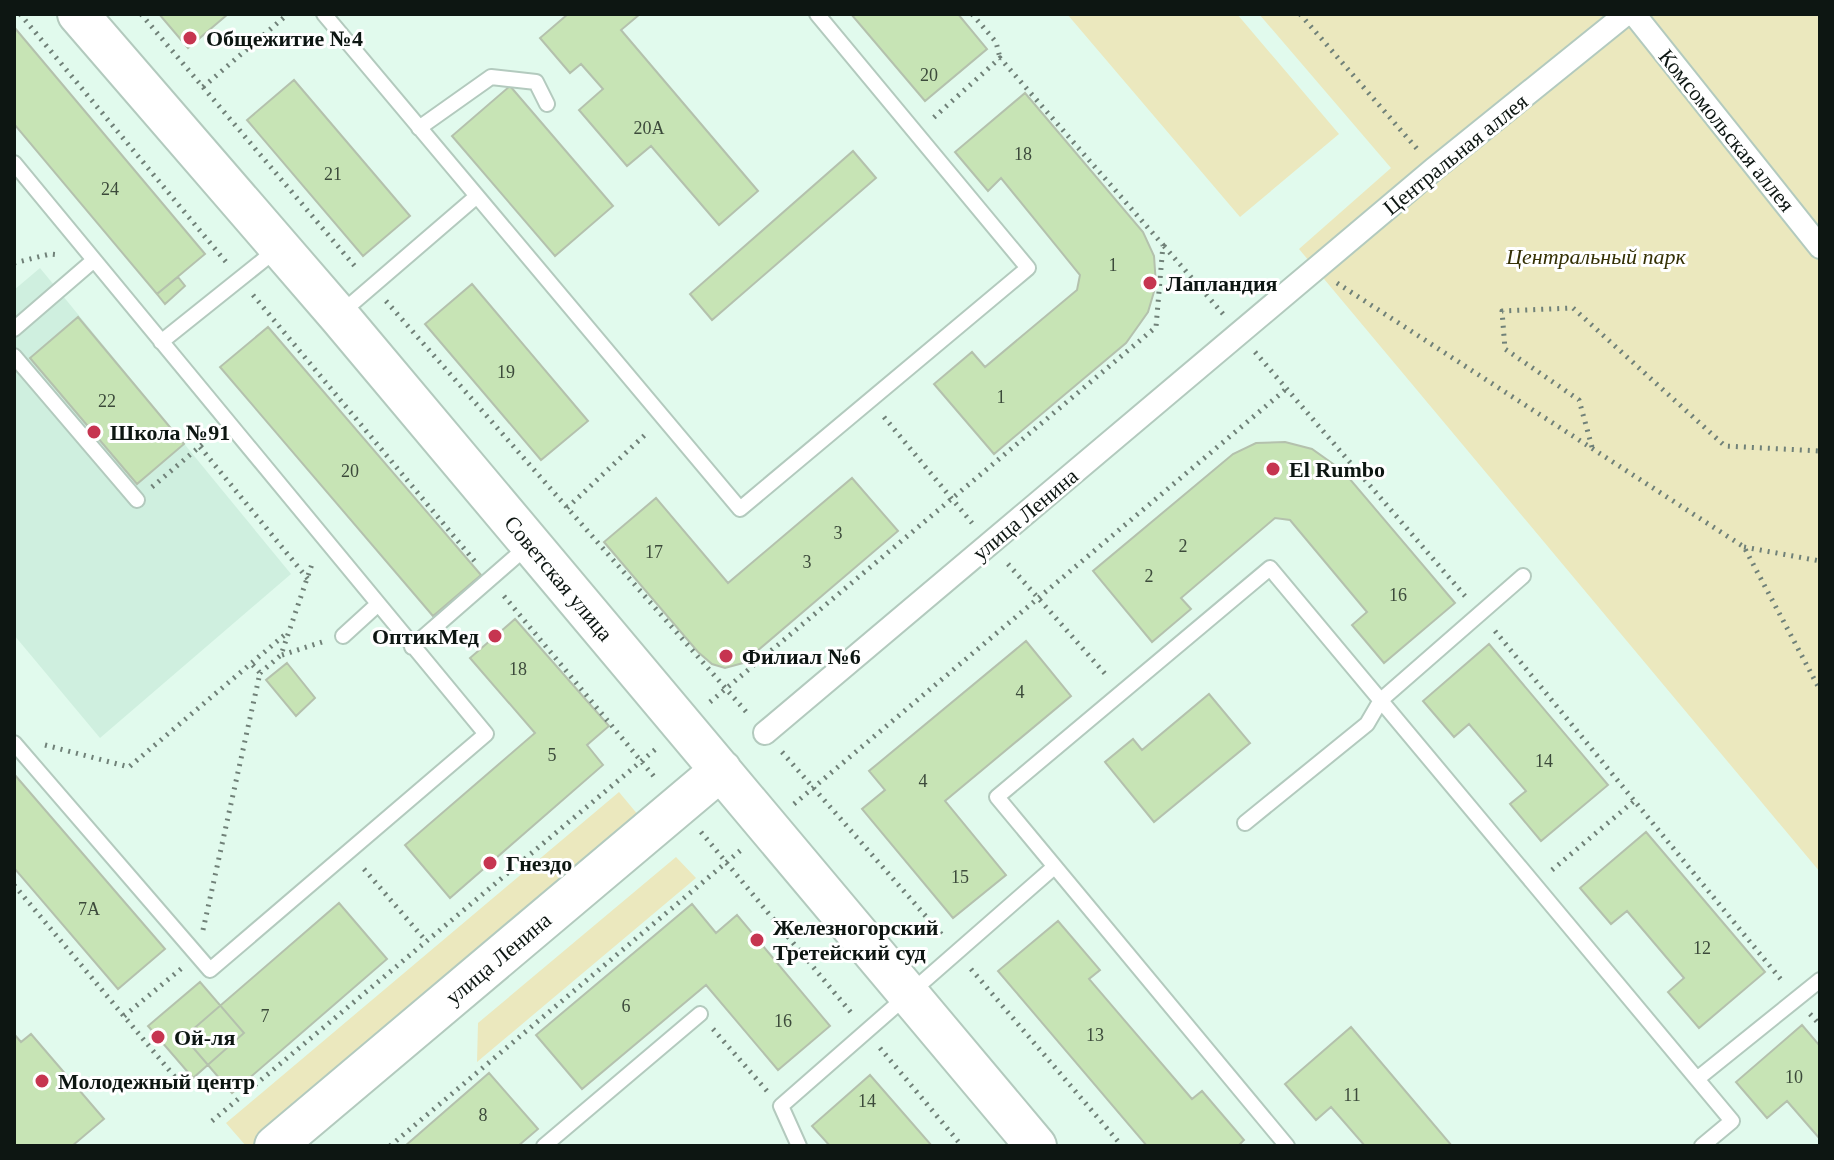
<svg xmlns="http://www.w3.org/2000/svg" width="1834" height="1160" viewBox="0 0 1834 1160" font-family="'Times New Roman',serif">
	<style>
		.built { fill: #cfefdf }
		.green { fill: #ebe8be }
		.building { fill: #c7e4b5; stroke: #b4c1ad; stroke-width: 2 }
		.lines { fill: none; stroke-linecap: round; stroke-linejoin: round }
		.service-casing { stroke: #b3cabe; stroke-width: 18 }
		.pedestrian-casing { stroke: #b3cabe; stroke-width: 26 }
		.secondary-casing { stroke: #b3cabe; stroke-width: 44 }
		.path { stroke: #708178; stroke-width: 5; stroke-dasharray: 2 6; stroke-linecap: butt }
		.service { stroke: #fff; stroke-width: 14 }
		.pedestrian { stroke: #fff; stroke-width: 22 }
		.secondary { stroke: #fff; stroke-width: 40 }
		.poi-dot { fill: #c63550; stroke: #fff; stroke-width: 3 }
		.labels { text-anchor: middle; stroke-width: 6; stroke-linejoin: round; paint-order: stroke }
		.number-label { font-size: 18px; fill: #3c4a3b }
		.poi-label { font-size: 22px; font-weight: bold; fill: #0d1612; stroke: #fff; text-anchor: start }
		.street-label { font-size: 22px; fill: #0d1612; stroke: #fff }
		.park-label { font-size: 22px; font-style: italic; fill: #343004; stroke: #fff }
	</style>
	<rect width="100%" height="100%" fill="#e1faed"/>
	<path class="built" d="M40,268L291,574L100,738L14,635V290Z"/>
	<path class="green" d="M1067,14H1237L1339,134L1240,217Z
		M1259,14H1820V872L1299,249L1391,168Z
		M619,792L644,822L260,1146H246L226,1123Z
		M676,857L696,878L477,1062L478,1023Z"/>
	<path class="building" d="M159,14H228L188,48Z
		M568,14H640L621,30L758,191L719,225L651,146L627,166L579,110L603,89L581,64L570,73L540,38Z
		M851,14H958L987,49L925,101Z
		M14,27L205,254L157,294L14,124Z
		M294,80L410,216L363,256L247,120Z
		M510,86L613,206L555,256L452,136Z
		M1025,93L1143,232L1154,256L1156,285L1148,312L1126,343L994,454L934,384L972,352L985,367L1077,290L1080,275L1001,178L988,191L955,152Z
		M853,151L876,178L712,320L690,294Z
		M178,277L185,286L165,304L157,294Z
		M472,284L588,421L541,460L425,324Z
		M78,317L184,444L137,484L30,358Z
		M268,327L481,575L433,616L220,367Z
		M1285,442L1312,449L1343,471L1455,603L1384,663L1352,625L1367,612L1290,520L1275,518L1181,598L1191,609L1152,642L1093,571L1233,454L1256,443Z
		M852,478L898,531L743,663L725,668L712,664L698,652L604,542L656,498L728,583Z
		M515,619L609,726L587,745L603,765L450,898L405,845L535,733L470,658Z
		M1026,641L1071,696L945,801L1006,875L953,918L862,809L885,790L869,771Z
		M1489,644L1608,785L1541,841L1510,804L1526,791L1469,724L1454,737L1423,701Z
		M287,663L315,698L296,716L266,680Z
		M1209,694L1250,743L1154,822L1105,762L1133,739L1142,750Z
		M14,774L165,949L118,989L14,868Z
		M1646,832L1765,972L1699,1028L1668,992L1684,978L1627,911L1611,924L1580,888Z
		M339,903L387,959L232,1093L184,1037Z
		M692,904L716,933L737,915L830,1026L778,1070L706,985L582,1089L536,1035Z
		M1058,921L1100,970L1089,979L1192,1099L1202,1091L1244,1140L1238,1146H1147L998,971Z
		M200,982L244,1033L193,1078L148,1026Z
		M1802,1025L1820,1046V1139L1787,1101L1767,1118L1736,1082Z
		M1351,1027L1452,1146H1365L1331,1107L1316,1120L1285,1084Z
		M14,1034L21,1042L31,1034L104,1119L72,1146H14Z
		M489,1073L538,1129L518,1146H405Z
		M870,1075L932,1146H830L812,1126Z"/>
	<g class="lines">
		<defs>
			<path id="service" d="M324,14L740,509L1028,268L817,14
				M419,128L491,77L536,82L547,104
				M14,163L486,734L210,970L14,743
				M341,313L477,196
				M14,329L94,260
				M161,342L276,250
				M14,356L137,500
				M343,636L377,605
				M412,647L529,545
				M1245,823L1367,724L1381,700L1523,576
				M1697,1079L1820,980
				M544,1146L700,1014
				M799,1146L781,1106L1053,868
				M1287,1146L997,797L1270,568L1732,1121L1702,1146"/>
			<path id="pedestrian" d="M1634,14L1820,247
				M765,733L1434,169L1626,14"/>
			<path id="secondary" d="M78,14L339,316L1036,1146
				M275,1146L721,770"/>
		</defs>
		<use href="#service" class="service-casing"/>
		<use href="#pedestrian" class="pedestrian-casing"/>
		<use href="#secondary" class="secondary-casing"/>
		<path class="path" d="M20,14L226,262
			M141,14L358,270
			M972,14L996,42L1000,58
			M1300,14L1418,150
			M203,87L288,14
			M1164,246L1223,314
			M14,263L50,254L60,255
			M1337,283L1744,547L1820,690
			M253,295L477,564
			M386,301L749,715
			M1255,352L1465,596
			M884,417L972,523
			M200,447L308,579
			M1592,447L1579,400L1505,349L1502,311L1573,308L1725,446L1820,451
			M152,487L211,437
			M567,508L648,432
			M1744,547L1820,561
			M1008,564L1107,676
			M504,596L656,779
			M1495,631L1783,982
			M282,655L322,642
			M260,673L281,655L313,561
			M710,702L1156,327L1163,245L1000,58L931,120
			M45,745L129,767L288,632
			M782,752L944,937
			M794,804L1285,390
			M701,832L853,1015
			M364,869L426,941
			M1552,870L1634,801
			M14,885L180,1083
			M203,930L260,673L251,663
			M971,969L1122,1146
			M1810,1014L1820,1025
			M124,1016L182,968
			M713,1029L767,1091
			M880,1048L962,1146
			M212,1121L657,748
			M390,1146L741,850"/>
		<use href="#service" class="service"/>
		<use href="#pedestrian" class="pedestrian"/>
		<use href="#secondary" class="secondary"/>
	</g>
	<g class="poi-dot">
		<circle cx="190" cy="38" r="8"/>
		<circle cx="1150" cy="283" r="8"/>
		<circle cx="94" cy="432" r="8"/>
		<circle cx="1273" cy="469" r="8"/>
		<circle cx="495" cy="636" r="8"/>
		<circle cx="726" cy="656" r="8"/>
		<circle cx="490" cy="863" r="8"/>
		<circle cx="757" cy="940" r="8"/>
		<circle cx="158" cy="1037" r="8"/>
		<circle cx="42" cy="1081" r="8"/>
	</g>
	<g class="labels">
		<g class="number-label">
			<text x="929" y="81">20</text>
			<text x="649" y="134">20А</text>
			<text x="1023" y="160">18</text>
			<text x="333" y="180">21</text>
			<text x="110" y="195">24</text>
			<text x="1113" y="271">1</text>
			<text x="506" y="378">19</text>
			<text x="1001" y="403">1</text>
			<text x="107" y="407">22</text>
			<text x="350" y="477">20</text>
			<text x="838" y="539">3</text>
			<text x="1183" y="552">2</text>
			<text x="654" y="558">17</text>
			<text x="807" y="568">3</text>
			<text x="1149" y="582">2</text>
			<text x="1398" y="601">16</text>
			<text x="518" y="675">18</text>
			<text x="1020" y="698">4</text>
			<text x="552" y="761">5</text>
			<text x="1544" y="767">14</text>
			<text x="923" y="787">4</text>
			<text x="960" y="883">15</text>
			<text x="89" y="915">7А</text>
			<text x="1702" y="954">12</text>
			<text x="626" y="1012">6</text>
			<text x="265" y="1022">7</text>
			<text x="783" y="1027">16</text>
			<text x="1095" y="1041">13</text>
			<text x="1794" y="1083">10</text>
			<text x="1352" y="1101">11</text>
			<text x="867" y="1107">14</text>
			<text x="483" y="1121">8</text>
		</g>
		<g class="poi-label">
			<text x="206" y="46">Общежитие №4</text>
			<text x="1166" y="291">Лапландия</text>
			<text x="110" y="440">Школа №91</text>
			<text x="1289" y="477">El Rumbo</text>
			<text x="479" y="644" text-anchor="end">ОптикМед</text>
			<text x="742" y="664">Филиал №6</text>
			<text x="506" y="871">Гнездо</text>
			<text x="773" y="935">Железногорский<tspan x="773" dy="25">Третейский суд</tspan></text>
			<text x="174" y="1045">Ой-ля</text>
			<text x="58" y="1089">Молодежный центр</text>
		</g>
		<g class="street-label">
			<text transform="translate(1727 130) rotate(51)" y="8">Комсомольская аллея</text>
			<text transform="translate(1455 154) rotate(-39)" y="8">Центральная аллея</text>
			<text transform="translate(1025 514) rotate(-40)" y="8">улица Ленина</text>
			<text transform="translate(559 578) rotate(50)" y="8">Советская улица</text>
			<text transform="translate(498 958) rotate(-40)" y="8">улица Ленина</text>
		</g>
		<g class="park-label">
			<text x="1596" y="264">Центральный парк</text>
		</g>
	</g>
	<rect width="1834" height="1160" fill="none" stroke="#0d1612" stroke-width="32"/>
</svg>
